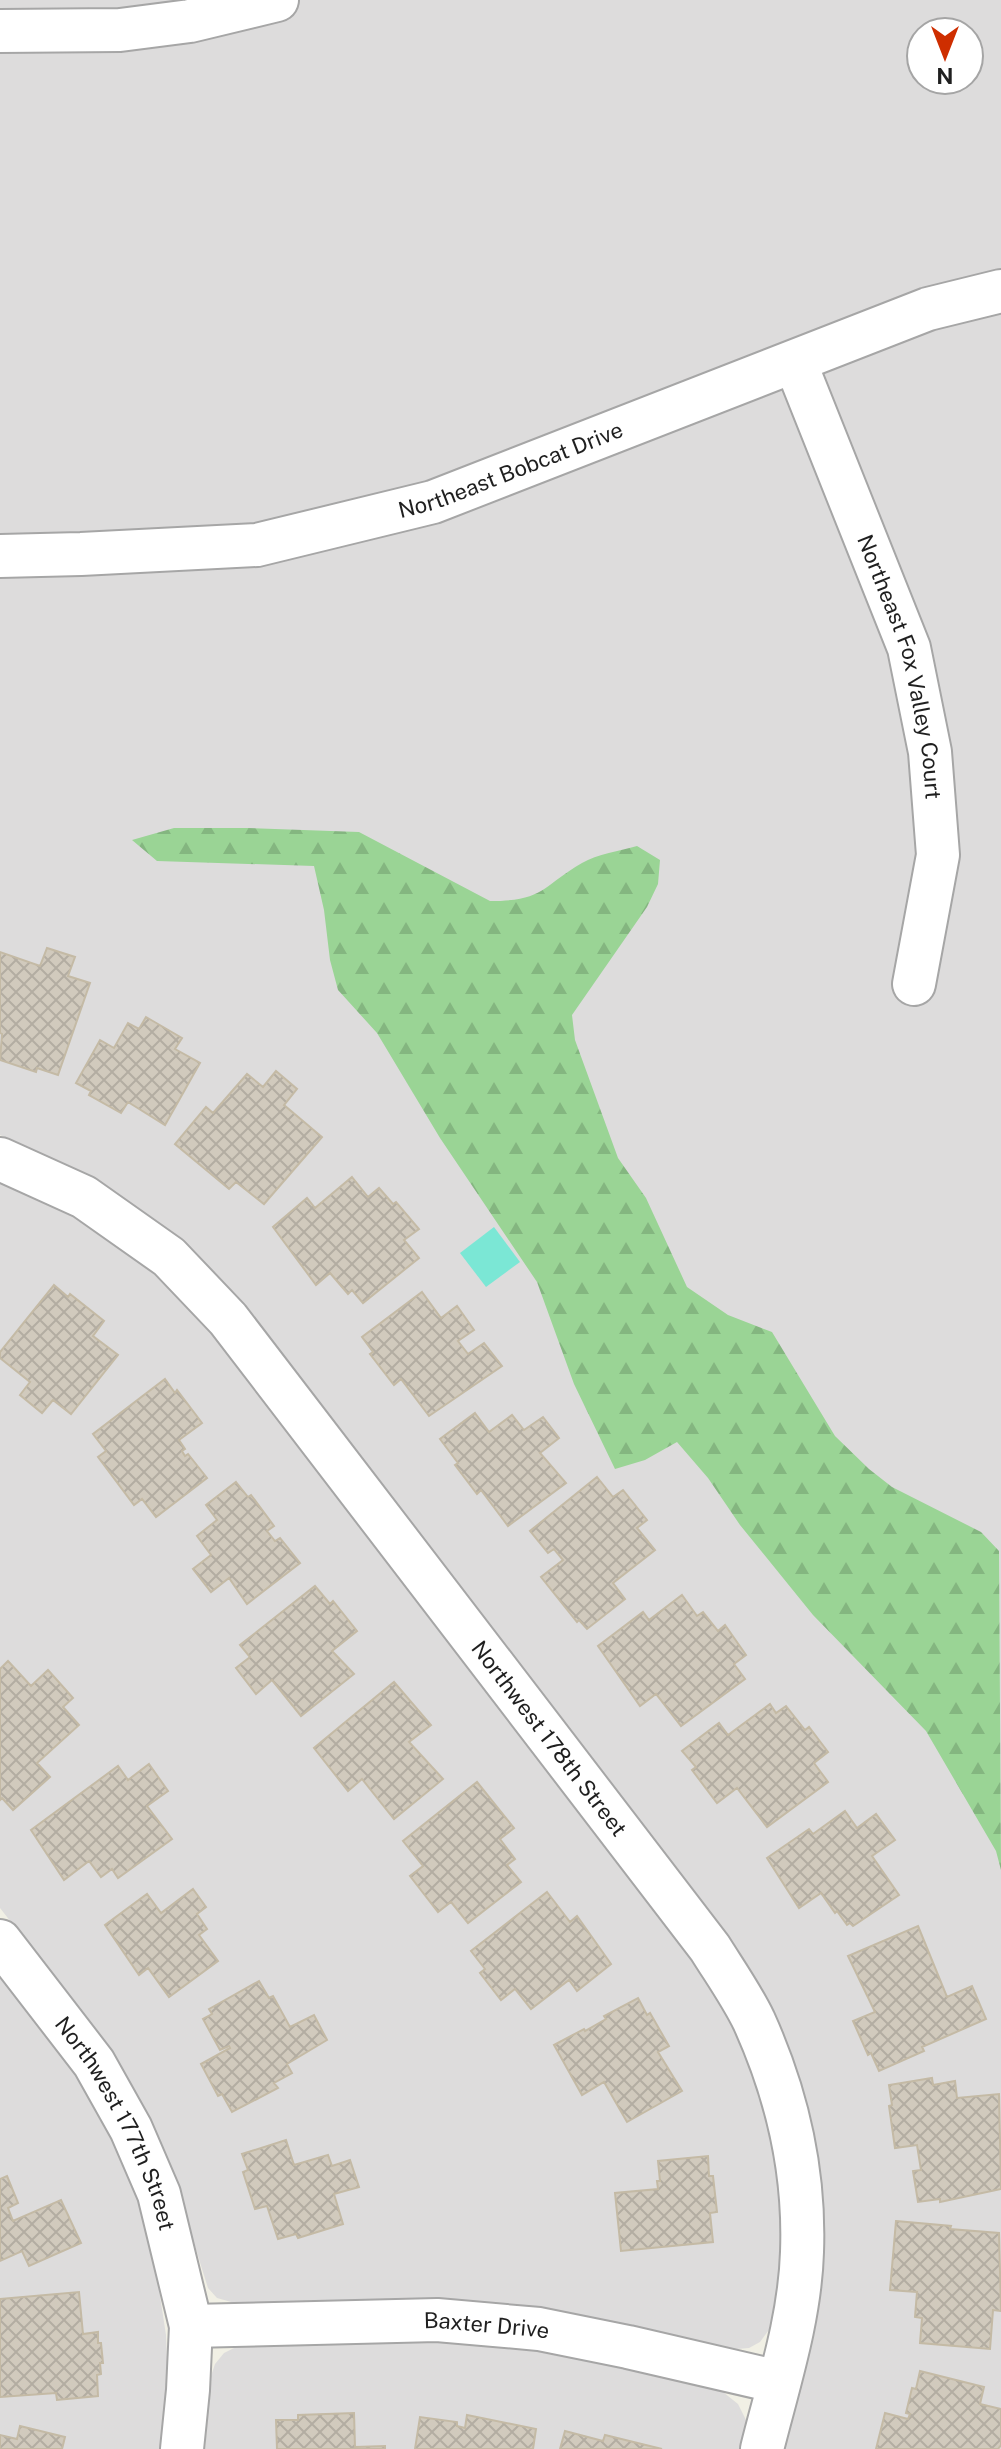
<svg xmlns="http://www.w3.org/2000/svg" width="1001" height="2449" viewBox="0 0 1001 2449" font-family="'Public Sans',sans-serif">
	<style>
		.residential { fill: #dddcdc; fill-rule: evenodd }
		.forest { fill: url(#forest-firs) }
		.pitch { fill: #7be7d5 }
		.building { fill: url(#building-cross-hatch); stroke: #c4baa5; stroke-width: 2 }
		.lines { fill: none; stroke-linecap: round; stroke-linejoin: round }
		.street-casing { stroke: #a6a6a6; stroke-width: 46 }
		.street { stroke: #fff; stroke-width: 42 }
		.labels { text-anchor: middle; stroke-width: 7; stroke-linejoin: round; paint-order: stroke }
		.street-label { font-size: 22px; fill: #1f1f1f; stroke: #fff }
	</style>
	<defs>
		<pattern id="forest-firs" width="22" height="20" patternUnits="userSpaceOnUse" patternTransform="scale(2)"><rect width="22" height="20" fill="#9ad495"/><path d="M5 1l3.5 6h-7zM16 11l3.5 6h-7z" fill="#84b680"/></pattern>
		<pattern id="building-cross-hatch" width="8" height="8" patternUnits="userSpaceOnUse" patternTransform="scale(2)"><rect width="8" height="8" fill="#d1cabd"/><path d="M0 0l8 8M0 8l8-8" fill="none" stroke="#b3ada2"/></pattern>
	</defs>
	<rect width="100%" height="100%" fill="#f1f0e5"/>
	<path class="residential" d="M0,0H1001V2449H783L822,2212L819,2164L810,2117L796,2067L777,2019L753,1973L724,1929L234,1294L198,1257L159,1224L117,1194L72,1167L0,1135ZM921,32H969V80H921Z
		M0,1179L37,1195L85,1222L130,1253L171,1289L210,1328L695,1961L739,2038L768,2122L777,2169L782,2216V2263L774,2323L760,2342L749,2348L725,2350L585,2316L537,2309L242,2305L217,2298L208,2288L168,2160L132,2086L111,2050L0,1908Z
		M0,1973L76,2076L100,2115L121,2157L138,2200L152,2244L166,2335L168,2381L163,2449H0Z
		M440,2342L533,2350L578,2358L723,2392L738,2404L746,2420L743,2449H205L211,2376L215,2364L224,2353L236,2347Z"/>
	<path class="forest" d="M174,828H247L359,832L490,901C544,901 541,887 582,863C597,854 620,851 637,846L660,860L658,884L647,907L572,1015L575,1040L618,1158L646,1198L687,1287L728,1315L772,1332L835,1436L869,1469L892,1487L981,1532L999,1551L1001,1870L996,1851L926,1731L813,1615L740,1525L708,1478L677,1442L645,1460L615,1469L574,1384L537,1282L440,1138L377,1033L338,990L330,960L324,910L314,866L157,861L132,840Z"/>
	<path class="pitch" d="M494,1227L520,1262L486,1287L460,1253Z"/>
	<path class="building" d="M47,948L75,957L68,976L90,983L58,1075L37,1068L36,1072L0,1060L2,1034L0,1033V952L40,966Z
		M146,1017L182,1038L175,1049L200,1063L165,1125L128,1102L121,1113L89,1095L91,1091L76,1083L100,1040L114,1048L128,1023L139,1029Z
		M276,1071L297,1089L284,1105L322,1137L264,1204L236,1182L229,1189L175,1144L206,1107L213,1113L247,1074L263,1087Z
		M352,1177L368,1197L379,1188L393,1204L396,1202L419,1229L404,1240L419,1258L363,1303L352,1290L348,1294L330,1273L316,1285L273,1227L307,1198L315,1208Z
		M54,1285L68,1297L70,1294L104,1321L93,1336L118,1355L71,1414L53,1400L42,1413L20,1395L30,1382L0,1358V1352Z
		M422,1292L441,1318L457,1306L474,1330L458,1341L468,1354L484,1343L502,1366L429,1416L401,1379L394,1385L370,1354L373,1352L362,1337Z
		M165,1379L175,1393L177,1390L202,1423L179,1440L185,1449L182,1451L185,1456L188,1454L207,1478L156,1517L142,1499L134,1505L98,1457L106,1451L93,1434Z
		M475,1413L489,1432L512,1415L524,1430L543,1417L559,1438L540,1453L566,1483L508,1526L481,1490L477,1494L455,1465L458,1463L440,1439Z
		M597,1477L613,1497L623,1490L647,1520L637,1528L655,1550L613,1583L625,1599L587,1629L579,1620L577,1622L541,1577L563,1560L554,1549L548,1553L530,1531Z
		M236,1482L248,1497L251,1495L274,1526L267,1531L275,1541L280,1538L300,1563L247,1604L229,1578L211,1592L193,1569L211,1555L197,1536L217,1520L206,1505Z
		M315,1586L330,1604L333,1601L357,1631L332,1651L354,1674L301,1716L272,1680L256,1694L236,1668L250,1657L240,1645Z
		M682,1595L697,1616L703,1612L718,1631L725,1625L746,1655L734,1664L745,1679L681,1726L656,1694L640,1706L598,1646L643,1612L649,1620Z
		M8,1661L31,1686L48,1670L73,1698L63,1707L79,1725L37,1763L50,1777L13,1810L2,1798L0,1800V1669Z
		M394,1682L431,1725L409,1742L443,1779L394,1819L362,1779L348,1791L314,1748Z
		M770,1704L776,1713L786,1706L805,1730L809,1727L828,1752L814,1763L828,1782L767,1827L737,1788L717,1803L692,1770L696,1767L682,1751L719,1723L728,1735Z
		M149,1764L168,1791L147,1806L172,1839L118,1878L112,1869L101,1877L89,1861L64,1880L31,1830L118,1766L128,1780Z
		M477,1782L514,1828L500,1839L515,1859L507,1865L521,1882L468,1923L451,1902L438,1912L410,1876L423,1866L403,1841Z
		M845,1811L857,1828L876,1814L895,1840L872,1856L899,1895L853,1926L850,1923L847,1925L837,1911L835,1913L821,1893L799,1908L767,1858L809,1829L813,1834Z
		M193,1889L206,1907L197,1914L207,1929L199,1935L218,1961L169,1997L148,1968L139,1975L105,1925L147,1894L161,1913Z
		M547,1892L570,1922L577,1916L611,1964L577,1991L569,1980L531,2009L515,1989L501,2000L480,1973L485,1969L471,1951Z
		M918,1926L947,1997L972,1986L986,2019L922,2047L924,2051L879,2071L871,2053L868,2055L853,2021L875,2012L848,1956Z
		M259,1981L269,1998L273,1996L290,2027L314,2015L327,2040L287,2064L292,2073L274,2083L278,2088L232,2112L222,2094L218,2096L201,2064L230,2048L229,2046L220,2050L203,2019L212,2014L209,2009Z
		M638,1998L647,2015L650,2013L669,2046L658,2052L682,2091L627,2122L604,2082L582,2095L554,2045L584,2029L585,2031L606,2019L604,2016Z
		M932,2078L933,2085L955,2081L957,2098L999,2094L1001,2189L940,2202V2199L918,2202L913,2171L921,2170L917,2145L895,2148L889,2106L892,2105L889,2085Z
		M286,2140L294,2165L328,2155L332,2166L350,2160L359,2187L334,2194L343,2224L298,2238L296,2234L278,2239L267,2206L255,2209L243,2172L248,2170L242,2154Z
		M708,2156L709,2176H713L717,2212L710,2213L713,2242L621,2251L615,2193L658,2189L657,2181H660L658,2161Z
		M7,2176L18,2203L8,2208L13,2221L61,2200L81,2243L29,2266L22,2251L0,2261V2179Z
		M896,2221L951,2226L950,2229L999,2233L1001,2311L993,2310L990,2349L920,2343L922,2318L915,2317L917,2292L890,2290Z
		M79,2292L83,2334L98,2332V2343H101L103,2363H100L101,2374L97,2375L98,2396L57,2400L56,2393L0,2397V2299Z
		M920,2371L984,2387L980,2404L1001,2409V2445L998,2449H876L885,2413L908,2419L910,2414L906,2413L912,2388L916,2389Z
		M354,2413L355,2447L385,2446V2449H277L276,2420H298V2415Z
		M467,2415L536,2429L533,2449H415L420,2417L457,2422V2426L465,2428Z
		M20,2426L65,2437L62,2449H0V2435L17,2439Z
		M565,2431L603,2441L605,2435L662,2449H560Z"/>
	<g class="lines">
		<defs>
			<g id="street">
				<path d="M0,31L120,30L190,21L277,0"/>
				<path id="s1" d="M795,362L909,648L930,752L938,855L914,984"/>
				<path id="s2" d="M0,556L81,554L257,545L433,502L928,309L1001,291"/>
				<path id="s3" d="M0,1159L84,1197L169,1257L228,1319L710,1948C725,1972 742,1996 754,2021C787,2094 805,2172 802,2252C800,2319 778,2385 762,2449"/>
				<path id="s4" d="M0,1941L94,2063L131,2129L159,2194L191,2326L188,2390L182,2449"/>
				<path id="s5" d="M191,2326L437,2320L539,2329L628,2347L779,2382"/>
			</g>
		</defs>
		<use href="#street" class="street-casing"/>
		<use href="#street" class="street"/>
	</g>
	<g class="labels">
		<g class="street-label">
			<text dy="8" stroke="none"><textPath href="#s2" startOffset="522">Northeast Bobcat Drive</textPath></text>
			<text dy="8" stroke="none"><textPath href="#s1" startOffset="324">Northeast Fox Valley Court</textPath></text>
			<text dy="8" stroke="none"><textPath href="#s3" startOffset="810">Northwest 178th Street</textPath></text>
			<text dy="8" stroke="none"><textPath href="#s4" startOffset="218">Northwest 177th Street</textPath></text>
			<text dy="8" stroke="none"><textPath href="#s5" startOffset="296">Baxter Drive</textPath></text>
		</g>
	</g>
	<g transform="translate(945 56) rotate(180)"><circle r="38" fill="#ffffff" stroke="#a5a5a5" stroke-width="2"/>
	<path d="M0-6L14 30L0 20L-14 30Z" fill="#ce2e00"/>
	<text y="-12" font-size="22" font-weight="bold" text-anchor="middle" fill="#1f1f1f">N</text>
	</g>
</svg>
